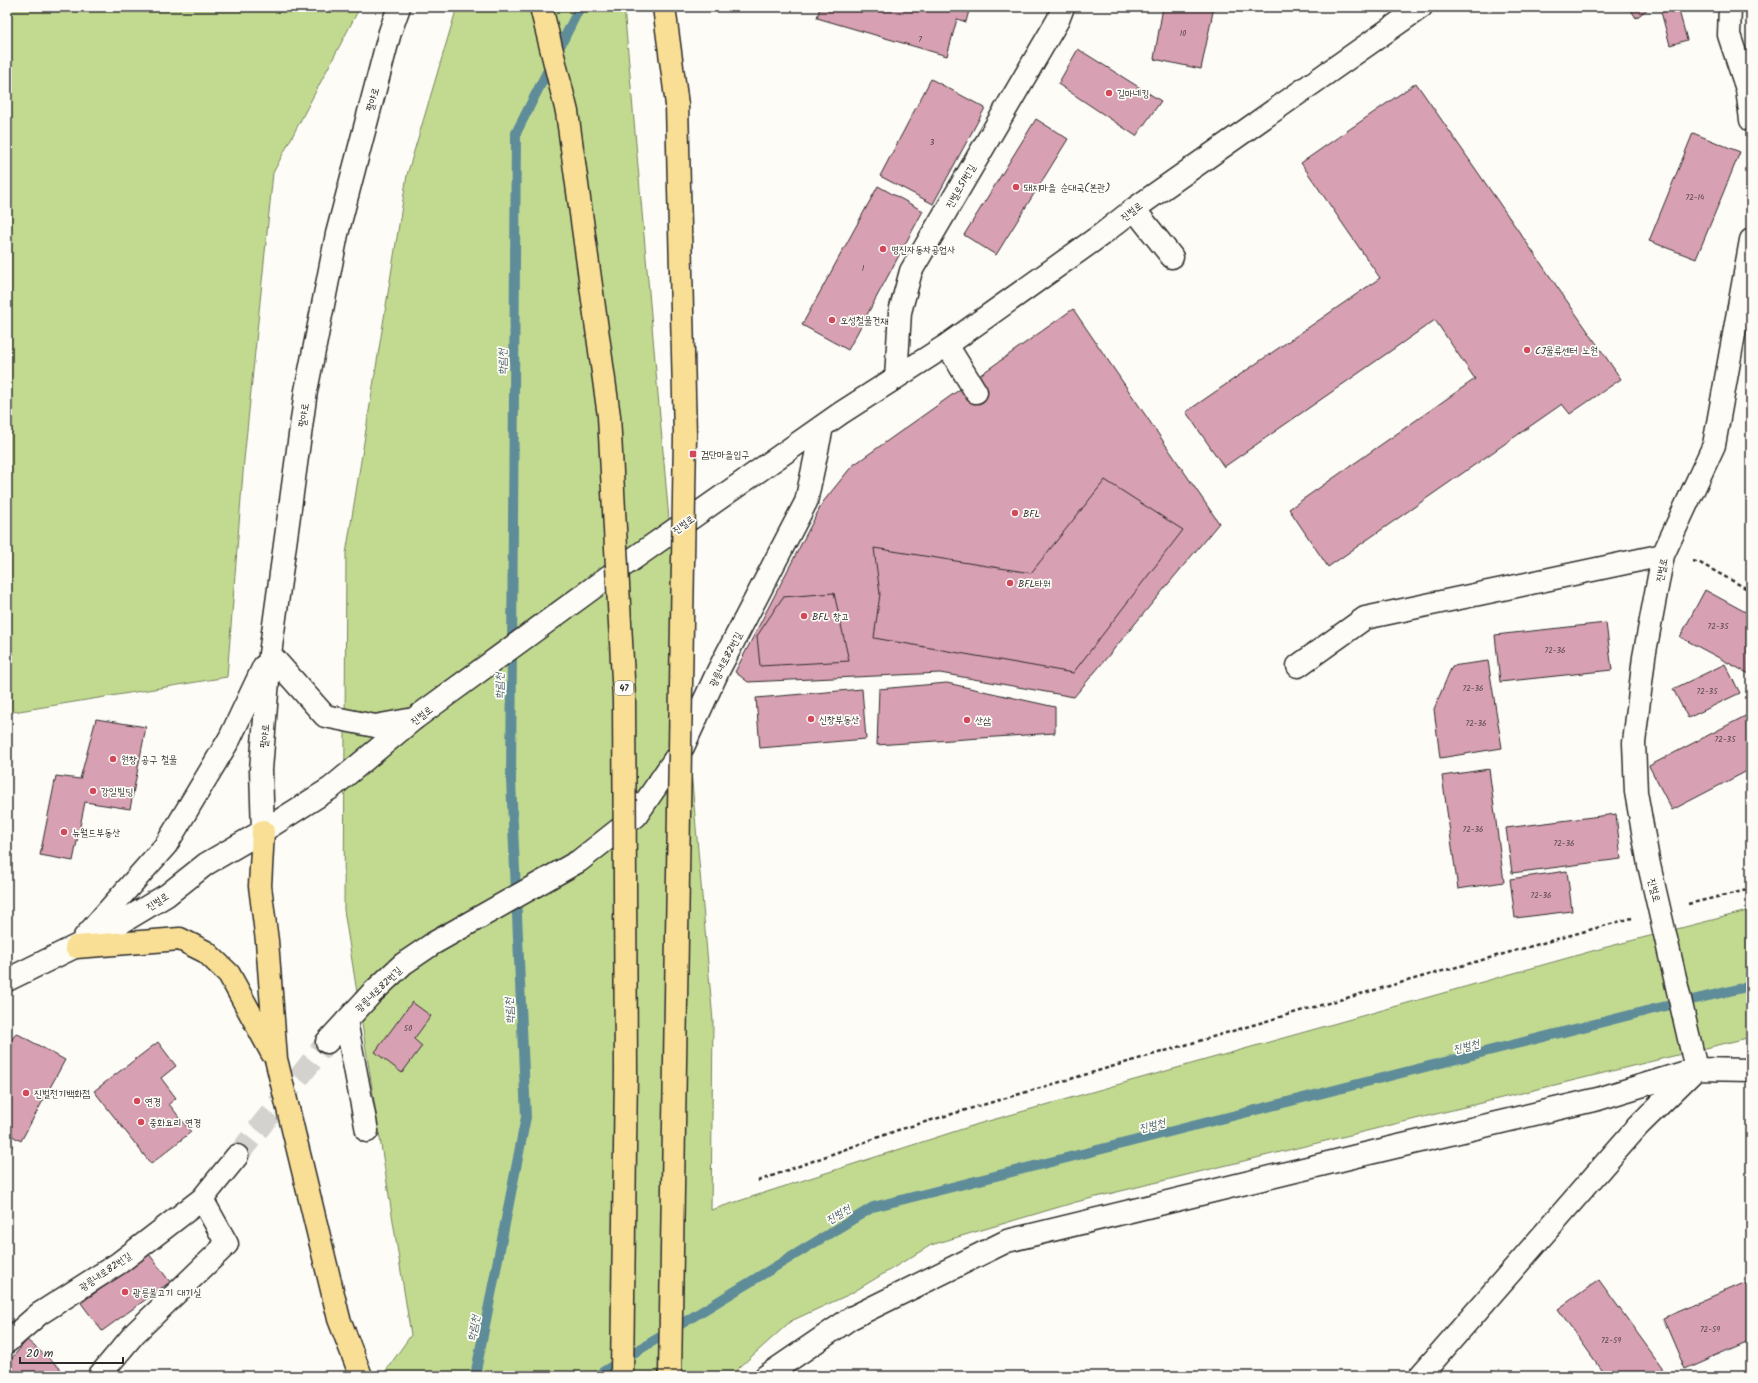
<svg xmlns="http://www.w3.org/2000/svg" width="1758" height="1383" viewBox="0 0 1758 1383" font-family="Kalam,'Poor Story',sans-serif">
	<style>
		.green { fill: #c2da90; stroke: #76825e }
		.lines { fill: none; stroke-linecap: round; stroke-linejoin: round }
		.stream { stroke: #5f8c99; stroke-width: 10 }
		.building { fill: #d8a0b3; stroke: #2b2b2b }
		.minor-tunnel { stroke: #d3d2ce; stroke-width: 22; stroke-dasharray: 22 11; stroke-linecap: butt }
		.minor-casing { stroke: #2b2b2b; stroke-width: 25 }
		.highway-casing { stroke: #2b2b2b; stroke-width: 25 }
		.path { stroke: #2b2b2b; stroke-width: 2.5; stroke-dasharray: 4 3; stroke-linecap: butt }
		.minor { stroke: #fdfcf7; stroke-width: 22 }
		.highway { stroke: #f9df96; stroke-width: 22 }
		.highway-bridge-casing { stroke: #2b2b2b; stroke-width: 25; stroke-linecap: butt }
		.highway-bridge { stroke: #f9df96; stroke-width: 22 }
		.poi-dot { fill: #d1495b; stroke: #fdfcf7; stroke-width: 1.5 }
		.labels { text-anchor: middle; stroke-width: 3.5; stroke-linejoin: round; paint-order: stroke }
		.number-label { font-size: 8px; fill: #56484d }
		.shield { fill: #fdfcf7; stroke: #6a6a68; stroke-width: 1 }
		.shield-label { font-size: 9px; font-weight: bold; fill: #2b2b2b }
		.poi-label { font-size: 10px; fill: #2b2b2b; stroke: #fdfcf7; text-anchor: start }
		.street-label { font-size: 10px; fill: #2b2b2b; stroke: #fdfcf7 }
		.water-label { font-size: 11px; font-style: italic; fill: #455b62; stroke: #fdfcf7 }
	</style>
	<rect width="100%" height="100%" fill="#fdfcf7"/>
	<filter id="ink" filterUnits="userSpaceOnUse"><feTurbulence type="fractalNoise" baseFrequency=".025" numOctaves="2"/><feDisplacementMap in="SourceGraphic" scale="8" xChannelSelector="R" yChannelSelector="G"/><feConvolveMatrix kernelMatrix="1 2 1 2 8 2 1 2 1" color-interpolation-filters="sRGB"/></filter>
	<g filter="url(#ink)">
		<path class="green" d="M7,7H360L273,173L244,460L227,677L7,713Z
			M457,7H624L713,1021L711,1210L978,1124L1603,948L1751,910V1037L1076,1202L931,1245L850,1294L791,1321L730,1376H382L411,1335L344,910L346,554L407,175Z"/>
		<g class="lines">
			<path class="stream" d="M475,1376L526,1117L511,780L516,133L580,7
				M596,1376L873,1207L1658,1008L1751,986"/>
		</g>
		<path class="building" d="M820,7H970L966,22L957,19L947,56L817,18Z
			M1163,7H1214L1201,69L1154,59Z
			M1629,7H1650L1636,18Z
			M1678,7L1687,40L1670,45L1661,12Z
			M1078,49L1161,101L1136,136L1058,84Z
			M931,79L985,108L933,204L880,176Z
			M1416,83L1621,379L1570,414L1562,404L1328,567L1289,509L1475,379L1435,320L1224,467L1186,412L1380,278L1301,163Z
			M1036,119L1068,139L996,255L964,235Z
			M1693,133L1740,152L1696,259L1649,241Z
			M878,186L923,211L848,350L802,325Z
			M1073,309L1219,523L1074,697L940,673L748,682L735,672L823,502L852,466Z
			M1105,480L1183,530L1073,673L874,638L880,594L874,548L1031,573Z
			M1705,590L1751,615V675L1680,637Z
			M834,593L849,661L760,666L757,636L783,597Z
			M1606,623L1612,670L1500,682L1495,635Z
			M1488,661L1502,748L1440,758L1434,709L1452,666Z
			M1725,664L1740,693L1688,718L1673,689Z
			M947,683L1055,707V733L877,745L879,689Z
			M862,689L866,739L760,748L756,698Z
			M1751,713V769L1672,810L1649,766Z
			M96,719L146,727L130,809L85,802L73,861L40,855L56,776L80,779Z
			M1489,769L1504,882L1458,889L1442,776Z
			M1616,814L1621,859L1512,873L1506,828Z
			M1567,871L1572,911L1515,918L1510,879Z
			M412,1002L431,1016L414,1039L422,1046L402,1073L375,1052Z
			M16,1033L65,1060L21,1141L7,1133V1047Z
			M158,1042L176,1066L161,1078L176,1098L169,1104L191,1132L151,1164L94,1091Z
			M7,1141L13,1144L7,1155Z
			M149,1254L170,1282L102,1331L81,1303Z
			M1599,1280L1664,1370L1656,1376H1606L1558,1309Z
			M1751,1280V1340L1685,1369L1663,1318Z
			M27,1340L61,1369L56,1376H7V1364Z
			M1493,1371L1495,1376H1482Z"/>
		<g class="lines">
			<path class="minor-tunnel" d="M237,1156L327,1042"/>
			<defs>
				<path id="minor" d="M1730,7L1729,35L1747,89L1751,120
					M1134,209L1172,257
					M947,345L976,392
					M896,378L900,312L911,271L1058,20L1063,7
					M270,654L325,716L375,726L414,719
					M1298,666L1365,618L1663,555
					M263,831L261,770L270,654L306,391L337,234L390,32L399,7
					M84,938L166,845L230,738L264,666
					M7,980L107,931L167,895L206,864L263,831L331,788L414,719L623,566L841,413L947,345L1101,235L1134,209L1421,7
					M346,1021L367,1131
					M327,1042L372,993L403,964L434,943L579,861L636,816L683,747L718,671L806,502L822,427
					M7,1342L39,1314L119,1263L202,1199L237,1156
					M99,1376L135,1333L227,1244L202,1199
					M766,1376L851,1318L1007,1241L1361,1155L1598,1099L1696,1069L1751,1070
					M1420,1376L1638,1126L1696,1069L1649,865L1636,792L1634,743L1644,657L1663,555L1714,445L1751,240"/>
				<path id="highway" d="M263,831L260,886L267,941L276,1059L339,1319L361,1376
					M76,947L180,939L206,952L229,974L272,1053"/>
			</defs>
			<use href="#minor" class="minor-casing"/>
			<use href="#highway" class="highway-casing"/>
			<path class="path" d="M1693,561L1700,563L1751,591
				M1688,904L1751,889
				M758,1181L898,1130L1307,1009L1632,918"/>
			<use href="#minor" class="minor"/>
			<use href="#highway" class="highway"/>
			<defs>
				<path id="highway-bridge" d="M541,7L567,112L609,416L624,698L626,1071L622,1376
					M664,7L677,105L685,435L670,1376"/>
			</defs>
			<use href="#highway-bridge" class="highway-bridge-casing"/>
			<use href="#highway-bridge" class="highway-bridge"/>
		</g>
	</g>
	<g class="poi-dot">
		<circle cx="1109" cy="93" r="4"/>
		<circle cx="1016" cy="187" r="4"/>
		<circle cx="883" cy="249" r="4"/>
		<circle cx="832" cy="320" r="4"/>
		<circle cx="1527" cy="350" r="4"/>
		<rect x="689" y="450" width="8" height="8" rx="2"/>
		<circle cx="1015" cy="513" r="4"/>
		<circle cx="1010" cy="583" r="4"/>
		<circle cx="804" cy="616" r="4"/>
		<circle cx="811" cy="719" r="4"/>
		<circle cx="967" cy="720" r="4"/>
		<circle cx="113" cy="759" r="4"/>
		<circle cx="93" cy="791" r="4"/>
		<circle cx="64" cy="832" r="4"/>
		<circle cx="26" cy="1093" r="4"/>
		<circle cx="137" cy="1101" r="4"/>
		<circle cx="141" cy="1122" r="4"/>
		<circle cx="125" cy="1292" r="4"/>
	</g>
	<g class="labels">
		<g class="number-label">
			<text x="1183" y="36">10</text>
			<text x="920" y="42">7</text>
			<text x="932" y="145">3</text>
			<text x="1695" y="200">72-14</text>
			<text x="863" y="271">1</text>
			<text x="1718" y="629">72-35</text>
			<text x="1555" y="653">72-36</text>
			<text x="1473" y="691">72-36</text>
			<text x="1707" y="694">72-35</text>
			<text x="1476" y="726">72-36</text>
			<text x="1725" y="742">72-35</text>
			<text x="1473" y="832">72-36</text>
			<text x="1564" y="846">72-36</text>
			<text x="1541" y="898">72-36</text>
			<text x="408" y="1031">50</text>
			<text x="1710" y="1332">72-59</text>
			<text x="1611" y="1343">72-59</text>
		</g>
		<rect class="shield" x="615" y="681" width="18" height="14" rx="3"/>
		<g class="shield-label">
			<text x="624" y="691">47</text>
		</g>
		<g class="poi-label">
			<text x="1117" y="97">길마네킹</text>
			<text x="1024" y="191">돼지마을 순대국(본관)</text>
			<text x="891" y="253">명진자동차공업사</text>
			<text x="840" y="324">오성철물건재</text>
			<text x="1535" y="354">CJ물류센터 노원</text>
			<text x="701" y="458">검단마을입구</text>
			<text x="1023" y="517">BFL</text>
			<text x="1018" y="587">BFL타워</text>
			<text x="812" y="620">BFL 창고</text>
			<text x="819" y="723">신창부동산</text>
			<text x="975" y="724">산삼</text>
			<text x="121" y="763">원창 공구 철물</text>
			<text x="101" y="795">강일빌딩</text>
			<text x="72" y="836">뉴월드부동산</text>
			<text x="34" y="1097">진벌전기백화점</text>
			<text x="145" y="1105">연경</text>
			<text x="149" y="1126">중화요리 연경</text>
			<text x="133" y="1296">광릉불고기 대기실</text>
		</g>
		<g class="street-label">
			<text transform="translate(372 99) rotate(-75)" y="4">팔야로</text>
			<text transform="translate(960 186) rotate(-60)" y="4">진벌로51번길</text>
			<text transform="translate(1131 211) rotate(-37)" y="4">진벌로</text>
			<text transform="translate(303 415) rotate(-82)" y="4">팔야로</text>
			<text transform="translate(683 524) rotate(-35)" y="4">진벌로</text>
			<text transform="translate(1661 570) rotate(-79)" y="4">진벌로</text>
			<text transform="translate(725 659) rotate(-63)" y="4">광릉내로82번길</text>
			<text transform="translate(421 715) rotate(-37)" y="4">진벌로</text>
			<text transform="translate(264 736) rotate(-85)" y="4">팔야로</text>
			<text transform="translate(1655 890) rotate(76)" y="4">진벌로</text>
			<text transform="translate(157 901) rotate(-32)" y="4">진벌로</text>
			<text transform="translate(378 989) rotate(-44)" y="4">광릉내로82번길</text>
			<text transform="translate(105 1271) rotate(-34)" y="4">광릉내로82번길</text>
		</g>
		<g class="water-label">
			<text transform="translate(502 362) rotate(-90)" y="4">학림천</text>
			<text transform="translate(499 686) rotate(-90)" y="4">학림천</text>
			<text transform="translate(509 1011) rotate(-93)" y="4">학림천</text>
			<text transform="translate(1466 1046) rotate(-14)" y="4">진벌천</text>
			<text transform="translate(1152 1125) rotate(-14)" y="4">진벌천</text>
			<text transform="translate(838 1214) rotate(-31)" y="4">진벌천</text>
			<text transform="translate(473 1328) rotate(-79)" y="4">학림천</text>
		</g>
	</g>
	<rect width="1758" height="1383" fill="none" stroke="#fdfcf7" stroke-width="24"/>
	<rect x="12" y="12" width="1734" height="1359" fill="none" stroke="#2b2b2b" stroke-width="1.5" filter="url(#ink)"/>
	<path d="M20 1357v6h103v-6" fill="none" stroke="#2b2b2b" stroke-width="2"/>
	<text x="26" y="1357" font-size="12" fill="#2b2b2b" stroke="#fdfcf7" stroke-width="3" paint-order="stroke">20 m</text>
</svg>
